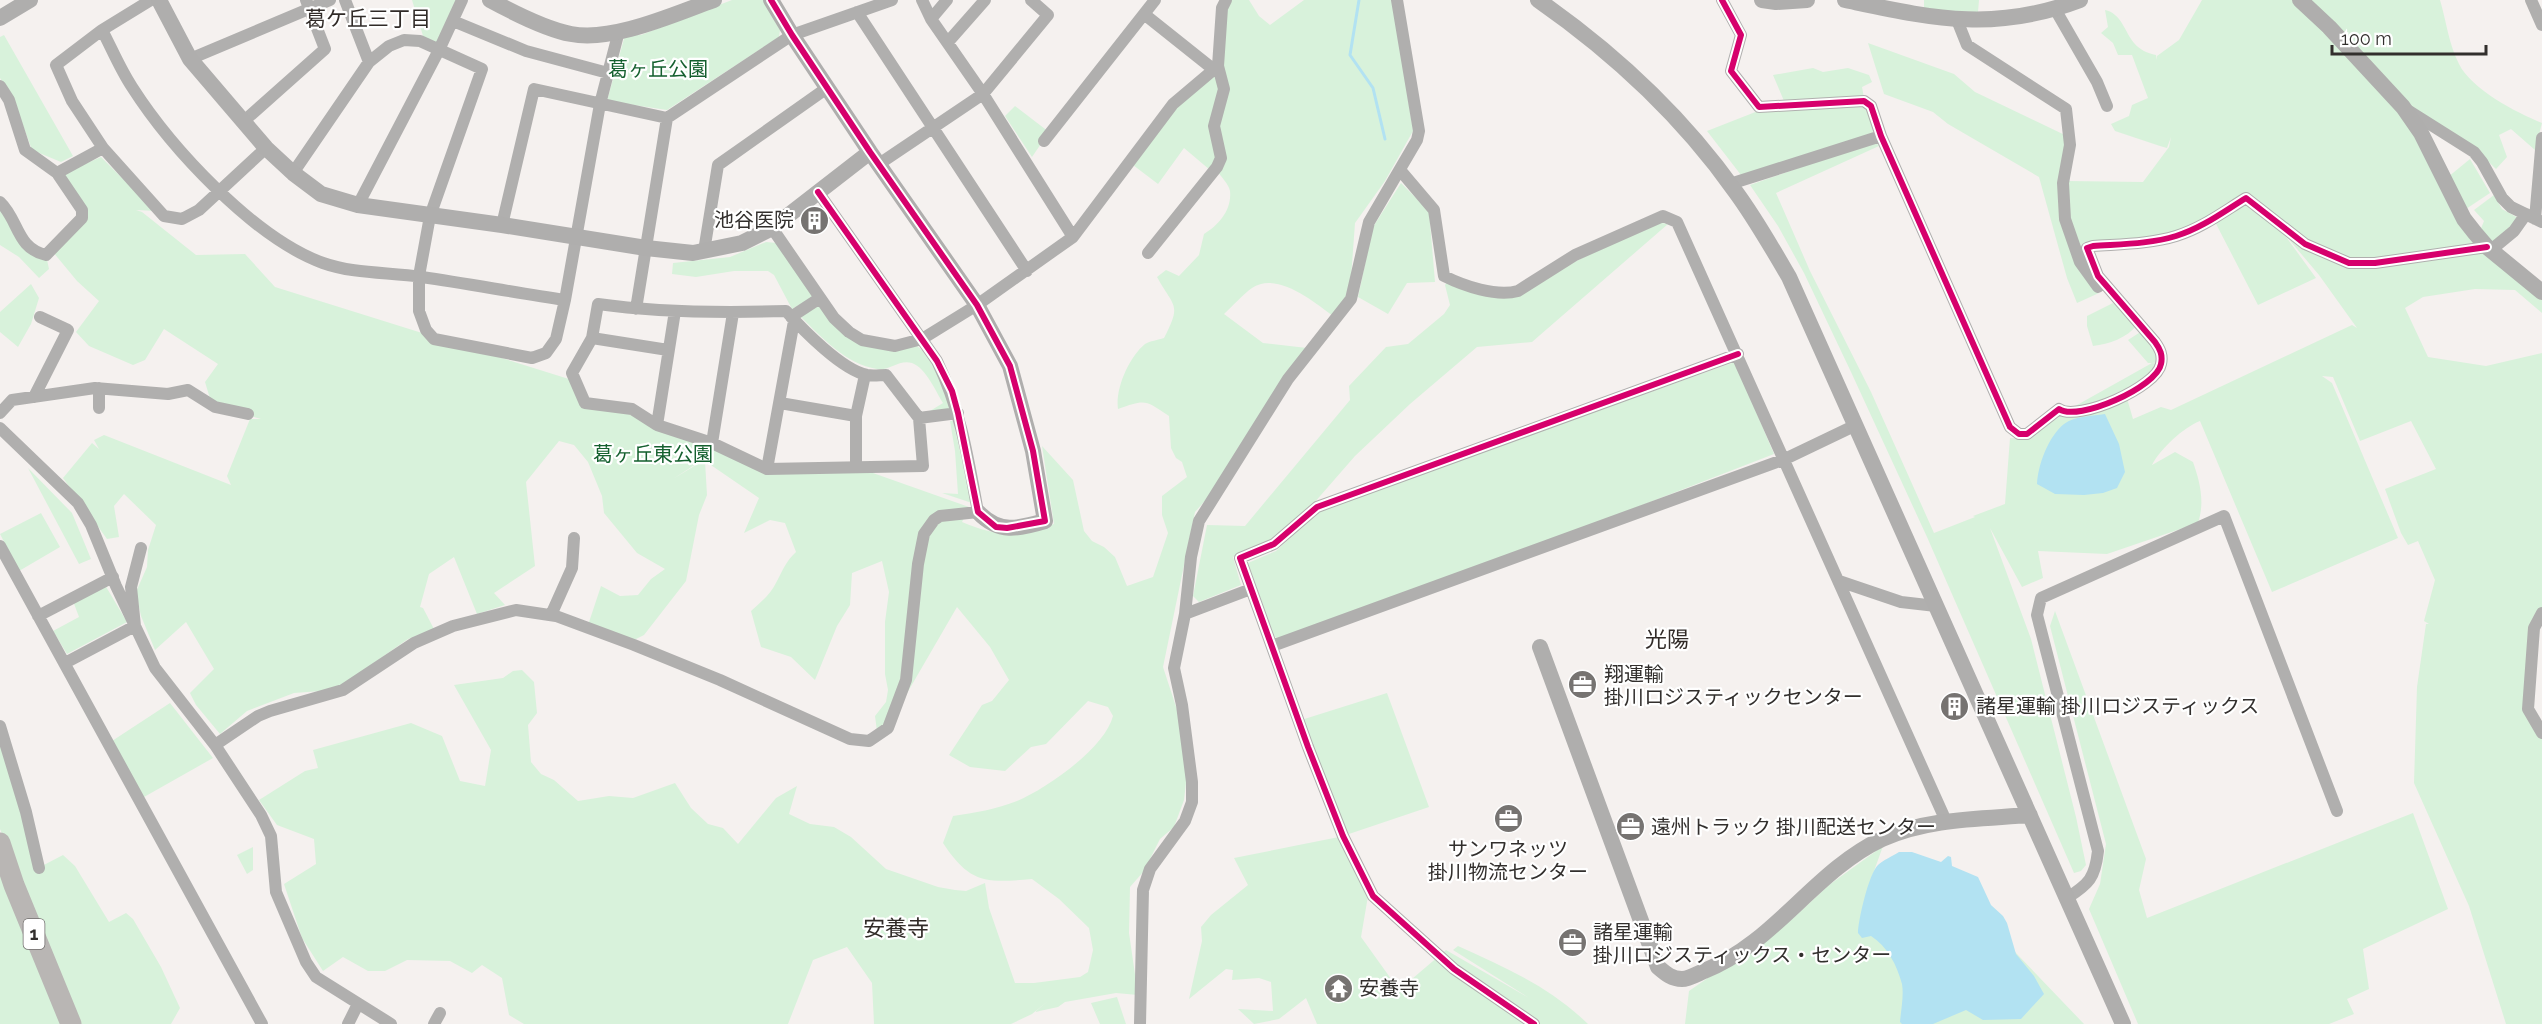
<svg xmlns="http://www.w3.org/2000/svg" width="2542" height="1024" viewBox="0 0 2542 1024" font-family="Raleway,'Noto Sans JP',sans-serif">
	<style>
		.green { fill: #d8f2db }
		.water { fill: #b2e2f2 }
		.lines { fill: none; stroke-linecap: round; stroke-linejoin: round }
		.stream { stroke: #b2e2f2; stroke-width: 3 }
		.street { stroke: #b0afae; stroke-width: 12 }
		.secondary { stroke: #afaead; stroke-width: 16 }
		.highway { stroke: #b9b6b4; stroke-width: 21 }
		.cycleway-casing { stroke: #fff; stroke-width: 10 }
		.cycleway { stroke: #d6006c; stroke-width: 6 }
		.labels { text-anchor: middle; stroke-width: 4.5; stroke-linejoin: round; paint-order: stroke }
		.shield { fill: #fff; stroke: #706d6c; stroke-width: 1.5 }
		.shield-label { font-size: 18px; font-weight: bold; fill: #322f2d }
		.park-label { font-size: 20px; fill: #15602f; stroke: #fff }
		.poi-label { font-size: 20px; fill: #322f2d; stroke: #fff; text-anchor: start }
		.neighbourhood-label { font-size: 21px; fill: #312b28; stroke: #fff }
		.quarter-label { font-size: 22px; fill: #312b28; stroke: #fff }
	</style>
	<rect width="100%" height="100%" fill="#f5f1ef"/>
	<path class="green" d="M412,0H461L438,43L424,39Z
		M732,0H763L780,30L779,37L667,110L607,101L625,35H641Z
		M1230,0H1249L1259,16L1270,25L1304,0H1393L1413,131L1385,181L1355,223L1351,278L1345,299L1333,316C1314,302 1277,271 1252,288C1242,295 1233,306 1224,314L1263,343L1307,348L1227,476L1195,512L1163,667L1182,725L1187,774L1184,800L1174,827L1160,839L1144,871L1130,887L1129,933L1138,995L1116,993L1065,1002L1058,1007L1035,1012L1048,1001L1032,1014L1011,1024H874L872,983L847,947L813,960L788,1024H524L509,1015L502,978L482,965L472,973L450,961L407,960L385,971H368L343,957L323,971L302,938L284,884L316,864L314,839L277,825L259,800L305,771L318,768L313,750L411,723L442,736L460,781L485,786L491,750L454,685L503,678L513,671L522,670L534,682L537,713L528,725L531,762L541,774L554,780L578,801L609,796L633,798L675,783L691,808L708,824L723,828L738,844L776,798L797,786L789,814L810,824L834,827L851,837L886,869L938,887L955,890L966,891L985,883L989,908L1015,983H1034L1080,977L1088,972L1093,950L1089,928L1059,899L1032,879C986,883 970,884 943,843L953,816C974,813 997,809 1017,801C1046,789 1105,748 1113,716L1108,707L1088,701L1046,744L1031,747L1005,771L970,767L949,755L982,705L992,701L1009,680L990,647L957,607L899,707L877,731L875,716L886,702L888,690L885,674V622L889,592L882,561L852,573L850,605L837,626L815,680L791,657L761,647L751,611C761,602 771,594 777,581C783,570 786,561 796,552L785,523L770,520L744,533L759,498L705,461L707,495L699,515L686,581L644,635L634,640L588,625L601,586L620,596L638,595L651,579L665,569L637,553L604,513L602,496L588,462L574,445L559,441L526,482L535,566L494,593L505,605L477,614L454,557L429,574L420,607L423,608L434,629L408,639L335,690L294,693L247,711L220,734L196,705L190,693L214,669L186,622L155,650L141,616L136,592L147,567L148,550L156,525L124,494L114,506L119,537L107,539L63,478L92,443L99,449L94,440L104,435L231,485L227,476L250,419H261L212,405L205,382L218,364L164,329L145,360L133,365L89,346L76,332L99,301L77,281L53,252L88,218L64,173L101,157L155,211L136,210L142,212L196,255L245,254L275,287L572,380L586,407L632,409L715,445L696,464L673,479L704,460L714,448L770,472L856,467L969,507L962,522C1000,538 1015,535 1054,524L1042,446L1073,480L1084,531L1092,541L1104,547L1115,557L1127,586L1153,577L1168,533L1162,515V496L1187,477L1182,462L1176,458L1171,448L1169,416C1145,400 1146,399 1118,409C1115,389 1129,357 1145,344C1150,341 1158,340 1164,338C1182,303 1174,308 1157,277L1166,270L1179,276L1199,255L1204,234C1219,225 1232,210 1230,191C1229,185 1221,176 1217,171L1210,170L1184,148L1158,184L1133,165L1178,106L1213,69L1222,13Z
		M1924,0H1979L1978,12L1924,11Z
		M2202,0H2440C2446,20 2449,45 2459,64C2471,89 2517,113 2542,123L2535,150L2511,129L2499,135L2507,157L2496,169L2470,144L2405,108L2463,221L2542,297V313L2515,290L2475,289L2423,297L2405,308L2428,357L2486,366L2542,353V610L2528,709L2542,730V1024H2506L2469,906L2414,783L2417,687L2426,624H2429L2424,621L2435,580L2418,541L2408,545L2401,533L2385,489L2436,469L2411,421L2360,441L2333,377L2322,376L2332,383L2398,538L2272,592L2200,421C2184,427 2160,449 2152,465L2175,452L2193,462C2200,482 2205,502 2198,523L2107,554L2038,551L2043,578L2022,587L1990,528L2031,639L2076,817L2086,865L2081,871L2074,873L1927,537L1851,372L1804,273L1778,226L1750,185L1875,141L1879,146L1776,193L1810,271L1871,392L1934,533L1975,517L1973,516L2005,504L2010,438L2026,439L2061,414L2152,363H2148L2128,340L2142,331L2161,362L2152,363L2161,364L2126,395L2133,419L2161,407L2171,410L2352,325L2357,328L2319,275L2281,230L2316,278L2258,305L2213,218L2176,236L2080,249V264L2099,293L2077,303L2067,278L2039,177L1948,124L1933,112L1884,94L1868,43L1954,74L1975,92L2069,137L2067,181L2143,182L2169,147L2171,137L2167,148L2160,146L2115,131L2111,124L2129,116L2132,105L2148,98L2132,55H2118L2113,43L2101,33L2108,27L2105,10C2121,13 2125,32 2134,43C2140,50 2147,53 2156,55L2157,60V56L2179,40Z
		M4,35L73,156L61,162L32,150L13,98L0,78V37Z
		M1813,68L1823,72L1848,68L1869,75L1872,82L1862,87L1864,98L1784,101L1773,75Z
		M1861,105L1869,113L1875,128L1872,134L1741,175L1707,131L1758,111Z
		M1015,106L1049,132L1032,157L1005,116Z
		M2470,159L2490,193L2466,209L2448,177Z
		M1401,183L1429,211L1435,282L1407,283L1388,314L1358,297L1373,227Z
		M2494,195L2502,209L2520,219L2497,242H2491L2480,231L2484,221L2474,210Z
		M0,202L25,243L46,255L49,269L39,278L19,257L0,245Z
		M1655,222L1668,224L1532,342L1477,347L1410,404L1355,456L1314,503L1271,540L1233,557L1241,585L1199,602L1193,596L1207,525L1245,526L1350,400L1349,386L1386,347L1408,344L1444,314L1450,305L1445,285L1448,281L1497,295L1556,271Z
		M766,242L777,243L813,297L792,309L774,275L768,271H734L696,277L672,274L673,263L730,257Z
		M31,284L39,298L31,324L18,347L0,332V312Z
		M2113,303L2123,310L2137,325C2127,338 2109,344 2093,346L2087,326V316Z
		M819,304C858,341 860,355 917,346C935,358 943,387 952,407L944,413L930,411L943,403C936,392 926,368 912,363C899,359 890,371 877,369C846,364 822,338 801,317Z
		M1735,362L1774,454L1374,609L1279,640L1274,636L1248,563L1276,551L1322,508Z
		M950,421H953L972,503L942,493L958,494L955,451Z
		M28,468L72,513L91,559L79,564Z
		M41,513L60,547L19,571L0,534Z
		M105,585L127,622L67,654L53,631L79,617L73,601Z
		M2055,611L2146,859L2139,890L2147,918L2413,813L2448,909L2363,949L2369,989L2347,999L2354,1014L2329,1024H2138L2089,909L2100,884L2106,844L2050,626Z
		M1387,693L1429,807L1343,836L1298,721Z
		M170,703L213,758L144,797L112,741Z
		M0,724L40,867L63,855L75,866L109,922L126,913L133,919L161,967L180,1008L171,1024H80L55,970L0,829Z
		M1339,837L1368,896L1361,937L1399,990L1446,950L1529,998L1453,950L1458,946C1506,968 1549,986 1588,1024H1317L1306,998L1279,1019L1254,1024L1238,1009L1273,1011L1271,982L1259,978L1232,980L1233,970L1226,969L1189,999L1202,941L1201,927L1211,915L1248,885L1234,858Z
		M1883,846L1869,885L1994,930L2084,1024H1685L1689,991L1790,921L1829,885Z
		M253,847V870L247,874L237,855Z
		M0,851L68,1024H0Z
		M1117,997L1126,1024H1100L1091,1003Z"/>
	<path class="water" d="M2105,414L2119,444L2125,472L2117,488L2103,493L2084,495L2055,494L2037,484C2038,465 2048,437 2064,424C2075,416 2092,416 2105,414Z
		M1899,852H1912L1941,862L1948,856L1951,857L1952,866L1978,877L1991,905L2003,916L2007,923L2016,954L2034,976L2044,994L2021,1019L1983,1020L1966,1010L1933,1024H1902L1900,1022C1901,1010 1904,995 1902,984C1897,965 1887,946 1871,936L1862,938L1858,933C1858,921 1869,873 1878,865C1883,860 1893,856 1899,852Z"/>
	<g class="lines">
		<path class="stream" d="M1359,0L1350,55L1373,88L1385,139"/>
		<path class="street" d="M151,0L102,30L56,65L72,101L103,148L164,216L182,219L199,210L266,148
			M345,0L369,62
			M922,0L931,19L983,94L1073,237
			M1722,0L1741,35L1731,71L1759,107L1864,101L1871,106L1881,136L2010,427L2019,434H2027L2059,409C2078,422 2157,387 2161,364C2163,355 2160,349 2155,342L2098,276L2087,248L2093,246C2120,244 2150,244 2176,236C2202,228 2223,212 2246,198L2305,244L2349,263H2375L2487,247
			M2531,0L2542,25
			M2055,9L2097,82L2107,106
			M857,12L1027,271
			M1144,14L1213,69
			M931,19L947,0
			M1957,20L1967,45L2066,109L2070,145L2063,183L2065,219L2080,262L2098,287
			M453,21L526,51L608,73
			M102,30C112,49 120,69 132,87C171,148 254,238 323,263C354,274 389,272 422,277C470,284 517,293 565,300
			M948,42L985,0
			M190,59L330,0
			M0,86L9,100L25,150L57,173L82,210V218L46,255C16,248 19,220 0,202
			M2409,111L2474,152L2482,162L2502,198L2511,207L2542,222
			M244,121L325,49L306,0
			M1044,141L1155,0
			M879,164L983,94L1048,15L1031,0
			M1400,170L1434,210L1444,276C1464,286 1496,297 1518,291L1575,255L1663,216L1677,222L1946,821
			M57,173L103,148
			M293,173L369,62L389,46L404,40L420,41L482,69L430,216L419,276V311L426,330L434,339L532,358L546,353L556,339L565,300L600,104L619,31
			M1730,184L1881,136
			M358,205L439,50L462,0
			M2535,219L2542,138
			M502,225L534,89L667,118L792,35L892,0
			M772,228L834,318L849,332L862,340L895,346L922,339L977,305L1073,237L1173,104L1218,66L1222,8L1226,0
			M2491,250L2514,231L2526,214
			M704,251L718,165L827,88
			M1148,253L1217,167L1221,158L1214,126L1224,89L1218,66
			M598,304C661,313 724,313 786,311C803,330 842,370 867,375C873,376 880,375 886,375L919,418L923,466L767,469L712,443L657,425L632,409L585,403L572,373L592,338Z
			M636,309L667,118
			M791,317L820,298
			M592,338L668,350
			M34,397L68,330L40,317
			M780,403L856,416
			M99,408V388
			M0,413L12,400L95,388L168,394L188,390L215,407L248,414
			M919,418L958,413
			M657,425L675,311
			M0,428L78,503L91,525L116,586L155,668L215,745L261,815L271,836L276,892L306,962L316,977L391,1024
			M712,443L733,313
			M856,467V416L865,375
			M767,469L794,321
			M0,546L262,1024
			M1839,581L1901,602L1936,606
			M2542,613L2534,628L2528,709L2542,733
			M1185,614L1251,589
			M551,615L572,568L574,538
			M38,616L113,577
			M1272,646L1785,459L1856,425
			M65,663L135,626L131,587L141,548
			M0,726L26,812L39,868
			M215,745L258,716L270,711L343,690L414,643L453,626L516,610L556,616L634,645L720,680L850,739L869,741L888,728L906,680L918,564L924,534L934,520L940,516L978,512C968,458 961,411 937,361L818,192
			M2067,898C2089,884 2095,878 2098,851L2037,615L2041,598L2224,516L2337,811
			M348,1024L358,1004
			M434,1024L440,1013
			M1140,1024L1143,890L1150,869L1185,821L1192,802V782L1182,705L1174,668L1185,614L1191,557L1199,521L1288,379L1351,299L1369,222L1417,140L1419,131L1397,0
			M1534,1024L1454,969L1373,896L1343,836L1308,747L1240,558L1274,544L1317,507L1738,354"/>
		<path class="secondary" d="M159,0L190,59L266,148L293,173L321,194L358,205L502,225L646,248L693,253L742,243L772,228L870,152
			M490,0C514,13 545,29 571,34C614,42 674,14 714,0
			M771,0L792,35L870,152L977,305L1010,366L1033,451L1045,521C1018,529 999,534 978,512
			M1538,0C1614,53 1681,115 1735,191C1755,218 1772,248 1789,277L2123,1024
			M1762,0L1776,2L1807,0
			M1845,0C1932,18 1993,33 2080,0
			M2300,0L2329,27L2403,107L2421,133L2464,219L2475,233L2487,247L2542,292
			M0,18L30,0
			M1540,647L1658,967C1666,974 1672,979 1682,979C1689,979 1697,974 1704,971C1775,943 1814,871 1882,839C1928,818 1981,819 2030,815"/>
		<path class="highway" d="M0,843L14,885L71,1024"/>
		<defs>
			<path id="cycleway" d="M771,0L792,35L870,152L977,305L1010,366L1033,451L1045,521L1007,528L996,527L978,512L958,413L952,391L937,361L818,192
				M1722,0L1741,35L1731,71L1759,107L1864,101L1871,106L1881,136L2010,427L2019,434H2027L2059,409C2078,422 2157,387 2161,364C2163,355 2160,349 2155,342L2098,276L2087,248L2093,246C2120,244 2150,244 2176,236C2202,228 2223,212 2246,198L2305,244L2349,263H2375L2487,247
				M1534,1024L1454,969L1373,896L1343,836L1308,747L1240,558L1274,544L1317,507L1738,354"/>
		</defs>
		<use href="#cycleway" class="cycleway-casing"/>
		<use href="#cycleway" class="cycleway"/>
	</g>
	<defs>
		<symbol id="building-disc" viewBox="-11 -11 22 22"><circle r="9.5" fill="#767371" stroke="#fff"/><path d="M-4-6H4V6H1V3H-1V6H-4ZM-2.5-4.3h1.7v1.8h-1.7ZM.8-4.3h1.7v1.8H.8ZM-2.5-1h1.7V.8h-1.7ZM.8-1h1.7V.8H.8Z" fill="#fff"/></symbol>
		<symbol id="office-disc" viewBox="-11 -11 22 22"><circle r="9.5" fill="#767371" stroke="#fff"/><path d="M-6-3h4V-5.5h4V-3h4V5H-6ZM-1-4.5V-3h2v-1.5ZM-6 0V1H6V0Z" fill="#fff"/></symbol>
		<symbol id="temple-disc" viewBox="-11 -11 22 22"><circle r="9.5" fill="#767371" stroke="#fff"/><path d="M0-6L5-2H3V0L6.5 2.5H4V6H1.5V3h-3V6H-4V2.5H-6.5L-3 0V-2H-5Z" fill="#fff"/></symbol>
	</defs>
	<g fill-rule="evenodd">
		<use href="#building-disc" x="798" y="204" width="33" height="33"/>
		<use href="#office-disc" x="1566" y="668" width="33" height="33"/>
		<use href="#building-disc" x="1938" y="690" width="33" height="33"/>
		<use href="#office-disc" x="1492" y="802" width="33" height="33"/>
		<use href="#office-disc" x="1614" y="810" width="33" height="33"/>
		<use href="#office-disc" x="1556" y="926" width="33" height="33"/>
		<use href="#temple-disc" x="1322" y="972" width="33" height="33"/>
	</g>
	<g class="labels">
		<rect class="shield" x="23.5" y="919" width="21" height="30" rx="4.5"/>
		<g class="shield-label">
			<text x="34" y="940">1</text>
		</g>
		<g class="park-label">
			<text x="658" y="76">葛ヶ丘公園</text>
			<text x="653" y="461">葛ヶ丘東公園</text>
		</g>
		<g class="poi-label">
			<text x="794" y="227" text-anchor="end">池谷医院</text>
			<text x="1604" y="681">翔運輸<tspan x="1604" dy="23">掛川ロジスティックセンター</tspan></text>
			<text x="1976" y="713">諸星運輸 掛川ロジスティックス</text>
			<text x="1651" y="834">遠州トラック 掛川配送センター</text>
			<text x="1508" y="856" text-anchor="middle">サンワネッツ<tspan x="1508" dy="23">掛川物流センター</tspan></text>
			<text x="1593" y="939">諸星運輸<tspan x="1593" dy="23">掛川ロジスティックス・センター</tspan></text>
			<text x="1359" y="995">安養寺</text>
		</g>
		<g class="neighbourhood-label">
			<text x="368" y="26">葛ケ丘三丁目</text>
		</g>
		<g class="quarter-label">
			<text x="1667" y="647">光陽</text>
			<text x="896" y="936">安養寺</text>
		</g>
	</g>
	<path d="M2332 45v9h154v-9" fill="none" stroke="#322f2d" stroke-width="3"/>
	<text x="2341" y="45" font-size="18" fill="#322f2d" stroke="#ffffff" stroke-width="4.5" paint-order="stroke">100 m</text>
</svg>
